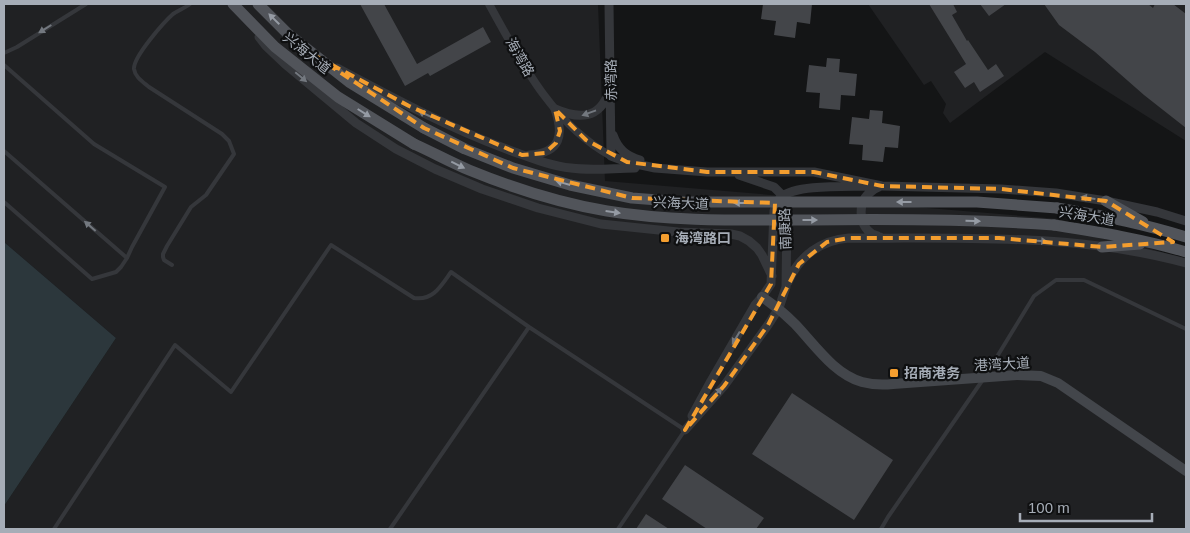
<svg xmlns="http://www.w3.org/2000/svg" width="1190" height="533" viewBox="0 0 1190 533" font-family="Arial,'Noto Sans SC',sans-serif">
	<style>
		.built { fill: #202123 }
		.water { fill: #2c373c }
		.building { fill: #434549 }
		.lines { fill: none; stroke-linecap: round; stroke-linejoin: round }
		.service { stroke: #35373b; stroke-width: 4 }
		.minor { stroke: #35373b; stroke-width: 8 }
		.tertiary { stroke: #35373b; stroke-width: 9 }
		.secondary { stroke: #43464b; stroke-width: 10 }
		.primary { stroke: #51545a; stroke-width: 11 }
		.primary-bridge { stroke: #51545a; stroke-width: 11 }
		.oneway { fill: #959ba4 }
		.oneway2 { fill: #73787f }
		.marked { fill: none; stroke: #f49e2f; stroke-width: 4; stroke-dasharray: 10 6; stroke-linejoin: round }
		.poi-dot { fill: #f49e2f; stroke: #0f1011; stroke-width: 2 }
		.labels { text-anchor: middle; stroke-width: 4.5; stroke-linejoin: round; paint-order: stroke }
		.street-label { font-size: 14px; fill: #a6adb7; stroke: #0f1011 }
		.poi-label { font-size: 14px; font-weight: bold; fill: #a6adb7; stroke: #0f1011; text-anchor: start }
	</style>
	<rect width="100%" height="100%" fill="#141516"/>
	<path class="built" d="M4,4H598L605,181L1059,219L1186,260V529H4V506L116,338L4,242Z
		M868,4H1186V141L1045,52L950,123L943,113L946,104L931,81L924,85Z"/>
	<path class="water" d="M4,242L116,338L4,506Z"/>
	<path class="building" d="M360,4H384L417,64L483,27L491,42L430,76L428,73L405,86Z
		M763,4H812L810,24L797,22L795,38L774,35L776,21L761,19Z
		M929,4H953L957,12L952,15L967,41L968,40L988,70L996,64L1004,76L980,92L974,82L965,88L954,72L966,64Z
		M980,4H1006L989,16Z
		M1044,4H1148L1153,8L1155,4H1173L1186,14V128L1144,95L1095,52L1059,25Z
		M827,58L840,59L839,72L857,74L855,96L841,95L840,110L819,108L820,93L806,92L809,65L826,67Z
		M870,110L883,111L882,123L900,126L898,148L885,147L883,162L862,160L863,145L849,144L852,117L869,119Z
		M792,393L893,460L854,520L752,454Z
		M685,465L764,518L756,529H707L662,499Z
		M646,514L669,529H636Z"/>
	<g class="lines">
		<path class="service" d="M4,53L17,47L86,4
			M4,65L94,144L165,187L132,247L127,258L121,267L116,272L92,279L4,202
			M4,151L127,258
			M172,265L164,260L163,257V254L167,246L191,207L206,195L234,154L229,141L222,134L149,87C143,82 135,77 134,69C133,57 164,22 173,14C179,10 185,8 190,4
			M54,529L175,345L231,392L331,245L414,298C433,301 441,286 451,272L529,327L685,430L618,529
			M390,529L529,327
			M881,529L888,517L984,378L1034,296L1056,280H1084L1186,329"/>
		<path class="minor" d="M489,4C520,60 552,124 611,156"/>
		<path class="tertiary" d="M609,4L611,156L627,162L655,168L707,172H814L882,186L1001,189L1056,193L1106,201L1157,212L1186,221
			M259,37L266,46L285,64L356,123L396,149L435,169L482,189L538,208L601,224L678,232L731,234L740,236L749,241L757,248L762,255L772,276
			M337,68C393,98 449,128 509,150C529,157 550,166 571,168C592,171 614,168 635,168
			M555,109C578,119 600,120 609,91
			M613,135C618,149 626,156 640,160
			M529,155C561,153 564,135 555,109
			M879,187C877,188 874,189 872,191C857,201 858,224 872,234C873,234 879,237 880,237
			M788,282C799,256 821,240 849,238C962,239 1077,233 1186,263
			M692,416L711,381L755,305L762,297L771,284L774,211C776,206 777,201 781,197C797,184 849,187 871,186
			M685,430L724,386L768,325L779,308L786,287L787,216L783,196L774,187L739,175"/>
		<path class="secondary" d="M762,297C774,305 785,314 795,324C815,345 834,374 862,382C873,385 883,385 893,384L1017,375L1041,376L1058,383L1186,471"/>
		<path class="primary" d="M233,4L275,47L338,97L414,144
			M258,4L287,33L349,82L424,128
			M1106,201L1143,222
			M1057,208C1100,215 1144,224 1186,237
			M1054,225C1098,232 1143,239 1186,252
			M1102,247L1140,244"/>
		<path class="primary-bridge" d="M424,128L465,149L513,168L570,185L632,198L684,202H977L1057,208
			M414,144C432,152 450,162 469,170C513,188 560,203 607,211C674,222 743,220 811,220C892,219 973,219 1054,225"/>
	</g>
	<defs><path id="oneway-solid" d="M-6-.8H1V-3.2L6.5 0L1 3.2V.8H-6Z" transform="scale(1.25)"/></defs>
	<g class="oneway">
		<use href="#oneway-solid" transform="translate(274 19) rotate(-135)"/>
		<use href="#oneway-solid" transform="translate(364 113) rotate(32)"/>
		<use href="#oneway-solid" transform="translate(458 165) rotate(26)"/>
		<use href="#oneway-solid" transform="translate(563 183) rotate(-164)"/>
		<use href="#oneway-solid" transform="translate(904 202) rotate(-180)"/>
		<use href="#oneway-solid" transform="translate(741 203) rotate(-180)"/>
		<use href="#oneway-solid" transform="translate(613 212) rotate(8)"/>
		<use href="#oneway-solid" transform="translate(810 220)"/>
		<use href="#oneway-solid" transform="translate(973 221) rotate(2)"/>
	</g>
	<g class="oneway2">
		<use href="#oneway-solid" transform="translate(45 29) rotate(148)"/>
		<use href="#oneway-solid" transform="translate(301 77) rotate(40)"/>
		<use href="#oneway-solid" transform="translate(589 113) rotate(160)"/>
		<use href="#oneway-solid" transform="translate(425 114) rotate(-155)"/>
		<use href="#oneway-solid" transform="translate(1088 198) rotate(-172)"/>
		<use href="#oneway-solid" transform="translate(90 226) rotate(-139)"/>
		<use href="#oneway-solid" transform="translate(1040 241) rotate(4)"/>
		<use href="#oneway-solid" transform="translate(736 338) rotate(121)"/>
		<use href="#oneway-solid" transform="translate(717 393) rotate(-48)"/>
	</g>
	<path class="marked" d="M317,57L409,106L522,155L545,153L556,143L560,131L555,109L586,140L627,162L707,172H814L882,186L1001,189L1106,201L1173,242L1102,247L999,238H849L827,242L799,264L768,325L724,386L685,430L771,284L775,203L632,198L513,168L424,128Z"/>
	<g class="poi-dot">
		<rect x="660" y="233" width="10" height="10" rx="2.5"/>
		<rect x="889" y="368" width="10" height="10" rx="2.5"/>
	</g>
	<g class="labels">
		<g class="street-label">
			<text transform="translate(307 53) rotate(39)" y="5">兴海大道</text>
			<text transform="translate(520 57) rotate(60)" y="5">海湾路</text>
			<text transform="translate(611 80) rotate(-91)" y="5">赤湾路</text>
			<text transform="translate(681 203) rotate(2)" y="5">兴海大道</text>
			<text transform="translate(1087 216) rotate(9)" y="5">兴海大道</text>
			<text transform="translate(785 229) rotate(-92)" y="5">南康路</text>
			<text transform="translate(1002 364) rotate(-3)" y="5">港湾大道</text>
		</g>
		<g class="poi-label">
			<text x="675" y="243">海湾路口</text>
			<text x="904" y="378">招商港务</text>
		</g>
	</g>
	<rect width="1190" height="533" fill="none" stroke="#a6adb7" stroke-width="10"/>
	<path d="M1020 513v8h132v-8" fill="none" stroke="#a6adb7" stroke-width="2.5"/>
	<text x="1028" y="513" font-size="15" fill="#a6adb7" stroke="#0f1011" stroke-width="4" paint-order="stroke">100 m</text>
</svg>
